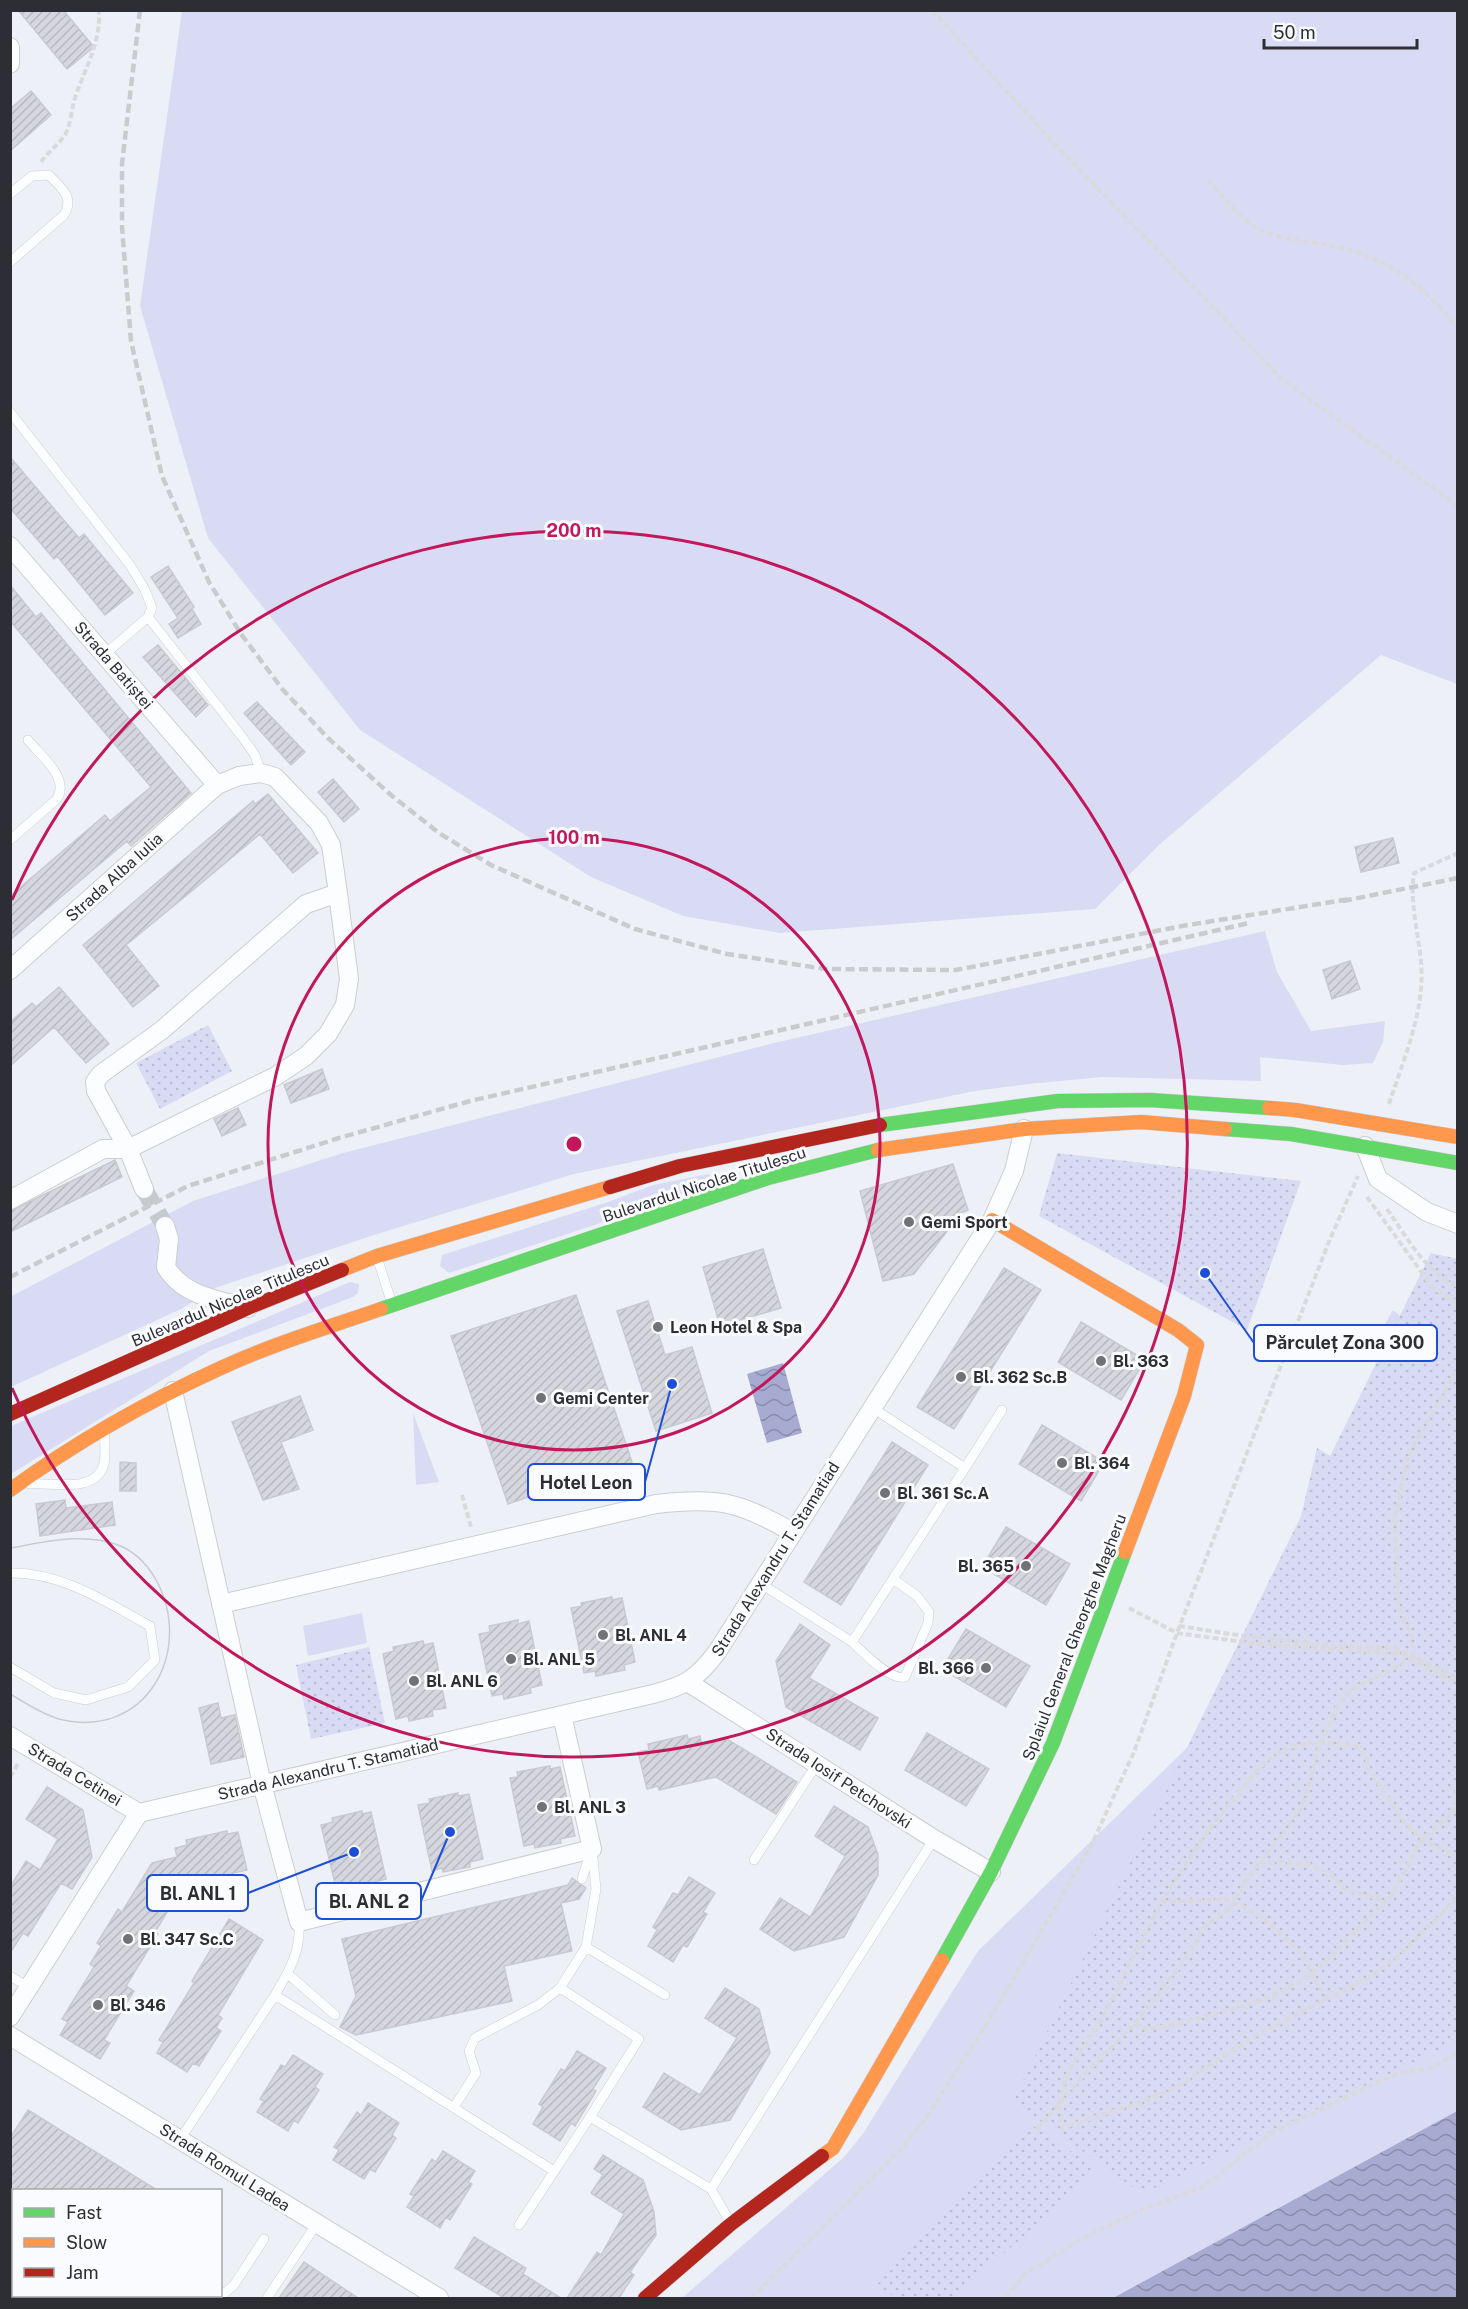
<svg xmlns="http://www.w3.org/2000/svg" width="1468" height="2309" viewBox="0 0 1468 2309" font-family="'Public Sans',sans-serif">
	<style>
		.grass { fill: #d9dbf4 }
		.park { fill: url(#park-dots) }
		.water { fill: url(#water-waves) }
		.building { fill: url(#building-hatch); stroke: #c9cad0; stroke-width: 1.5 }
		.lines { fill: none; stroke-linecap: round; stroke-linejoin: round }
		.street-tunnel { stroke: #c7c9d1; stroke-width: 18; stroke-dasharray: 18 9; stroke-linecap: butt }
		.lane-casing { stroke: #cccdd3; stroke-width: 10 }
		.street-casing { stroke: #cccdd3; stroke-width: 20 }
		.fast-casing { stroke: #cccdd3; stroke-width: 15 }
		.slow-casing { stroke: #cccdd3; stroke-width: 15 }
		.jam-casing { stroke: #cccdd3; stroke-width: 15 }
		.path { stroke: #dadadd; stroke-width: 4; stroke-dasharray: 6 3; stroke-linecap: butt }
		.lane { stroke: #fcfdfe; stroke-width: 9 }
		.street { stroke: #fcfdfe; stroke-width: 18 }
		.fast { stroke: #63d668; stroke-width: 14 }
		.slow { stroke: #ff974d; stroke-width: 14 }
		.jam { stroke: #b3261e; stroke-width: 14 }
		.tram { stroke: #cacbcd; stroke-width: 1.5 }
		.rail { stroke: #cacbcd; stroke-width: 4.5; stroke-dasharray: 9 4.5; stroke-linecap: butt }
		.ring { fill: none; stroke: #c2185b; stroke-width: 3 }
		.poi-dot { fill: #717278; stroke: #fafbfe; stroke-width: 2 }
		.labels { text-anchor: middle; stroke-width: 6; stroke-linejoin: round; paint-order: stroke }
		.street-label { font-size: 16px; fill: #2d2e33; stroke: #fafbfe }
		.poi-label { font-size: 16px; font-weight: bold; fill: #2d2e33; stroke: #fafbfe; text-anchor: start }
		.centre { fill: #c2185b; stroke: #fafbfe; stroke-width: 3 }
		.ring-label { font-size: 18px; text-anchor: middle; font-weight: bold; fill: #c2185b; stroke: #fafbfe; stroke-width: 6; stroke-linejoin: round; paint-order: stroke }
		.leader { fill: none; stroke: #1d4ed8; stroke-width: 2 }
		.callout-dot { fill: #1d4ed8; stroke: #fafbfe; stroke-width: 2 }
		.callout { fill: #fafbfe; stroke: #1d4ed8; stroke-width: 2 }
		.callout-label { font-size: 18px; text-anchor: middle; font-weight: bold; fill: #2d2e33 }
	</style>
	<defs>
		<pattern id="park-dots" width="8" height="8" patternUnits="userSpaceOnUse" patternTransform="scale(1.5)"><rect width="8" height="8" fill="#d9dbf4"/><path d="M2 2h.1M6 6h.1" fill="none" stroke="#bbbcd2" stroke-width="1.8" stroke-linecap="round"/></pattern>
		<pattern id="water-waves" width="16" height="10" patternUnits="userSpaceOnUse" patternTransform="scale(1.5)"><rect width="16" height="10" fill="#a7abd2"/><path d="M0 5q4-4 8 0t8 0" fill="none" stroke="#888cab"/></pattern>
		<pattern id="building-hatch" width="6" height="6" patternUnits="userSpaceOnUse" patternTransform="scale(1.5)"><rect width="6" height="6" fill="#d6d7de"/><path d="M-1 1l2-2M0 6l6-6M5 7l2-2" fill="none" stroke="#b8b9bf"/></pattern>
	</defs>
	<rect width="100%" height="100%" fill="#eef0f8"/>
	<path class="grass" d="M182,11H1457V684L1381,655L1159,845L1095,909L780,933L683,916L591,877L360,730L208,538L140,306Z
		M1265,931L1277,972L1311,1031L1385,1021L1383,1042L1373,1063L1343,1065L1260,1057L1261,1081L1102,1077L1029,1084L975,1091L574,1174L374,1235L215,1288L181,1309L11,1387L10,1297L193,1201L343,1153L774,1043Z
		M709,1174L713,1181L710,1187L449,1273L440,1266L442,1255L608,1202L653,1185Z
		M350,1282L359,1284L358,1293L353,1297L209,1351L11,1474V1426Z
		M1393,1310L1447,1355L1457,1353V2111L1113,2298H682L843,2158L862,2135L978,1951L1336,1603L1406,1365L1376,1340Z
		M413,1413L439,1482L416,1485Z
		M362,1613L367,1643L308,1656L303,1626Z"/>
	<path class="park" d="M208,1025L232,1071L160,1109L136,1063Z
		M1057,1153L1301,1181L1247,1330L1039,1216Z
		M1431,1253L1458,1259L1457,2041L1142,2194L1013,2101L1301,1516L1317,1448L1330,1456Z
		M369,1647L385,1723L311,1739L296,1665Z
		M1029,2123L1099,2170L953,2298H899L875,2287Z"/>
	<path class="water" d="M783,1363L802,1433L767,1443L747,1374Z
		M1457,2111V2298H1113Z"/>
	<path class="building" d="M18,10H63L94,47L67,69Z
		M31,91L51,115L10,151V109Z
		M10,457L79,538L84,534L133,593L105,615L57,556L54,559L10,508Z
		M168,566L194,607L192,609L201,624L178,638L169,624L178,618L151,577Z
		M10,585L36,617L41,613L191,793L131,846L127,841L10,940V896L105,815L110,821L151,787L10,621Z
		M158,645L208,705L196,717L143,657Z
		M257,702L305,752L291,765L244,713Z
		M333,779L359,809L344,822L318,792Z
		M268,794L318,853L293,873L260,834L193,890L126,945L159,986L133,1007L83,945L253,801L255,804Z
		M1393,838L1399,863L1361,872L1355,847Z
		M1350,961L1360,989L1332,999L1323,970Z
		M59,987L109,1044L86,1063L54,1027L10,1066V1022L32,1003L36,1007Z
		M322,1069L329,1089L291,1103L284,1085Z
		M238,1108L246,1125L222,1136L214,1119Z
		M115,1160L122,1177L10,1232V1211Z
		M953,1164L968,1210L949,1218L952,1225L914,1274L883,1281L860,1191Z
		M763,1249L781,1308L720,1326L703,1267Z
		M1004,1268L1041,1290L954,1429L917,1407Z
		M576,1295L632,1462L508,1504L451,1336Z
		M648,1301L665,1355L692,1347L712,1413L656,1431L617,1311Z
		M1081,1322L1145,1360L1121,1400L1058,1362Z
		M300,1396L313,1430L281,1442L299,1489L263,1500L232,1422Z
		M1042,1425L1104,1462L1081,1501L1019,1464Z
		M892,1442L928,1465L841,1605L804,1582Z
		M120,1462L136,1463V1491H120Z
		M65,1500L66,1508L112,1502L115,1525L40,1536L36,1504Z
		M1006,1527L1070,1564L1046,1605L982,1567Z
		M612,1597V1600L622,1598L635,1662L624,1665L625,1670L596,1676L595,1671L584,1673L571,1608L582,1606L581,1603Z
		M518,1620V1624L529,1621L542,1685L530,1688L531,1693L504,1699L503,1694L492,1696L479,1634L490,1632L489,1626Z
		M800,1624L830,1645L809,1678L878,1718L860,1750L786,1707L776,1661Z
		M966,1629L1030,1666L1006,1707L942,1669Z
		M423,1641L424,1645L433,1643L446,1708L432,1710L433,1716L409,1721L408,1716L396,1719L383,1654L394,1651L393,1647Z
		M218,1703L221,1718L235,1715L244,1757L211,1764L199,1708Z
		M927,1733L989,1769L966,1806L905,1770Z
		M687,1735L688,1739L700,1736L702,1746L727,1739L797,1782L776,1814L716,1777L659,1790L658,1786L647,1789L638,1752L649,1750L648,1744Z
		M550,1766V1769L560,1767L575,1836L560,1839L561,1843L535,1848L534,1844L524,1846L510,1778L518,1777L517,1772Z
		M47,1787L83,1810L92,1857L72,1889L61,1883L28,1936L23,1933L10,1953V1887L26,1861L40,1870L58,1839L26,1819Z
		M458,1793V1796L469,1794L483,1859L470,1862V1867L443,1872L442,1868L432,1871L418,1805L430,1803L429,1799Z
		M834,1806L868,1827L878,1855V1875L844,1937L794,1951L760,1929L780,1898L810,1917L845,1856L815,1836Z
		M362,1811V1814L371,1812L386,1879L374,1882L376,1887L350,1893L349,1889L337,1892L321,1825L333,1822L332,1818Z
		M227,1831V1834L238,1832L247,1870L233,1873L234,1877L180,1891L155,1932L158,1934L126,1986L134,1991L104,2040L110,2043L100,2059L60,2035L68,2022L62,2019L94,1967L90,1964L101,1946L97,1943L118,1909L122,1912L152,1863L177,1857L175,1848L187,1845L186,1840Z
		M689,1877L715,1893L703,1912L707,1914L687,1947L683,1945L673,1962L648,1946L657,1930L653,1927L673,1893L678,1895Z
		M572,1878L586,1888L579,1899L561,1903L572,1951L504,1966L512,2001L356,2035L340,2027L356,1996L342,1939L568,1885Z
		M229,1919L263,1940L218,2015L222,2018L216,2028L221,2031L199,2066L193,2063L187,2072L157,2053L163,2042L159,2040L194,1983L192,1981Z
		M725,1988L759,2009L770,2053L730,2120L681,2130L643,2107L664,2073L700,2095L737,2038L705,2018Z
		M577,2051L606,2068L593,2089L596,2091L575,2126L571,2123L560,2141L533,2124L543,2107L539,2104L561,2069L565,2071Z
		M293,2055L323,2074L315,2087L319,2090L298,2123L294,2120L288,2131L257,2112L264,2101L260,2099L281,2065L285,2067Z
		M368,2103L399,2123L392,2135L396,2138L375,2172L370,2169L364,2179L333,2160L339,2150L334,2147L357,2112L361,2115Z
		M28,2110L157,2190H10V2138Z
		M443,2151L475,2171L468,2182L472,2184L450,2220L446,2217L440,2228L407,2207L414,2196L410,2194L432,2159L436,2162Z
		M603,2155L643,2180L654,2212L656,2235L630,2272L634,2275L619,2298H567L597,2252L601,2255L624,2214L591,2193L603,2175L594,2169Z
		M474,2237L526,2268L523,2274L561,2298H504L455,2268Z
		M304,2262L358,2298H279Z"/>
	<g class="lines">
		<path class="street-tunnel" d="M144,1189L165,1226"/>
		<defs>
			<path id="lane" d="M10,194L32,176L49,175C61,188 75,197 64,215L10,262
				M10,412L130,565L145,590L152,608L148,617L105,654
				M148,617L243,738L255,755L261,773
				M10,840L57,799C70,778 41,756 28,740
				M377,1257L392,1304
				M965,1468L1002,1410
				M30,1484C53,1482 96,1494 104,1464C106,1455 104,1443 105,1434
				M10,1573C62,1572 106,1602 150,1626L155,1660L128,1687L86,1700L54,1693L10,1667
				M760,1583L852,1642L965,1468L871,1407
				M852,1642C863,1652 890,1681 905,1677L928,1623L929,1612L917,1596L893,1579
				M592,1849L596,1889L586,1947L665,1995
				M754,1860L817,1764
				M582,1879L590,1854
				M586,1947L560,1988L639,2039L590,2117
				M288,1974L335,2015
				M10,1976L30,1988
				M275,1995C289,1971 301,1952 299,1922
				M454,2107L476,2073L469,2051L475,2038L538,2005L560,1988
				M181,2138L275,1995L554,2171
				M730,2222L711,2189L934,1839
				M519,2225L590,2117L711,2189
				M219,2298L234,2285L264,2239
				M267,2298L316,2225"/>
			<path id="street" d="M10,47V64
				M10,546L217,785
				M10,970L217,785L239,776L261,773L275,777L319,823L331,845L338,893L349,979L345,1005L328,1034L306,1056L276,1076L128,1149H103L10,1200
				M1365,1146L1378,1179L1427,1212L1458,1224
				M144,1189L128,1149L96,1091L95,1082L101,1074L162,1030L306,904L338,893
				M165,1226L169,1239L166,1267C183,1296 218,1300 248,1308
				M173,1391L262,1784L299,1922L592,1849L562,1715
				M221,1604L656,1504C716,1497 739,1501 792,1532
				M689,1683L934,1839L991,1872
				M10,1736L139,1813
				M139,1813L653,1694C685,1686 697,1679 717,1652L992,1220L1014,1171L1024,1129
				M10,2017L139,1813
				M10,2036L439,2298"/>
			<path id="fast" d="M880,1125L1058,1101L1150,1100L1269,1108
				M1225,1129L1291,1134L1458,1163
				M381,1309L768,1178L878,1150
				M942,1960L991,1872L1053,1743L1125,1552"/>
			<path id="slow" d="M1269,1108L1295,1110L1458,1137
				M878,1150L1024,1129L1141,1122L1225,1129
				M992,1220L1178,1330L1197,1345L1184,1396L1125,1552
				M342,1270L377,1256L610,1187
				M10,1490C76,1442 148,1401 223,1367C273,1344 329,1327 381,1309
				M822,2156L833,2148L942,1960"/>
			<path id="jam" d="M610,1187L680,1166L880,1125
				M10,1414L248,1308L342,1270
				M645,2298L731,2224L822,2156"/>
		</defs>
		<use href="#lane" class="lane-casing"/>
		<use href="#street" class="street-casing"/>
		<use href="#fast" class="fast-casing"/>
		<use href="#slow" class="slow-casing"/>
		<use href="#jam" class="jam-casing"/>
		<path class="path" d="M932,10L1055,144L1284,381L1458,506
			M41,162C48,152 58,145 65,135C72,122 71,108 76,95C86,66 101,42 99,10
			M1208,180C1222,194 1236,215 1253,226C1273,239 1300,240 1323,244C1383,255 1422,281 1458,330
			M1389,1104C1401,1067 1418,1027 1421,988C1425,950 1408,911 1414,873L1458,853
			M1367,1197L1433,1288L1458,1303
			M1387,1209C1407,1237 1425,1273 1458,1286
			M462,1495L471,1527
			M1129,1608L1177,1633L1258,1644L1401,1654L1458,1684
			M1179,1626L1230,1634L1340,1646L1395,1648L1458,1678
			M1413,1657L1412,1636L1398,1607L1395,1517L1408,1456L1458,1368
			M10,1777L19,1762
			M1458,1857L1422,1839L1405,1823L1369,1770L1366,1756L1358,1746C1329,1741 1295,1739 1271,1758C1258,1768 1247,1783 1237,1795C1181,1859 1144,1933 1108,2008C1095,2034 1074,2057 1064,2083C1058,2098 1061,2113 1062,2128L1141,2102L1173,2089L1258,2034L1370,1977L1399,1955L1458,1898
			M1260,1862L1309,1864L1332,1875L1344,1889L1385,1901
			M1161,1902L1225,1899L1241,1905L1264,1919L1302,1954L1326,2000
			M1134,2024L1148,2029L1177,2024L1261,2001L1300,1982L1330,1958L1392,1894L1422,1839L1448,1817L1454,1809L1458,1781
			M1037,2129L1085,2074L1134,2024L1183,1963L1204,1927L1230,1908L1249,1876L1284,1832L1303,1804L1319,1748L1338,1705L1352,1689L1412,1659
			M751,2298L902,2148L926,2118L989,2020L1090,1848L1134,1752L1177,1633L1330,1239L1358,1176
			M1006,2298L1025,2274L1081,2239L1143,2209L1201,2188L1276,2130L1398,2073L1432,2068L1458,2052"/>
		<use href="#lane" class="lane"/>
		<use href="#street" class="street"/>
		<use href="#fast" class="fast"/>
		<use href="#slow" class="slow"/>
		<use href="#jam" class="jam"/>
		<path class="tram" d="M10,1548C46,1542 83,1532 118,1545C134,1551 146,1563 155,1578C196,1650 146,1741 59,1719C41,1714 26,1703 10,1694"/>
		<path class="rail" d="M140,10L122,164V227L131,341L162,476L209,582L241,634L283,690L328,738L391,795L439,833L491,865L635,929L727,954L826,969L956,970L1182,926L1350,899
			M1343,901L1458,878
			M10,1277L188,1186L339,1138L470,1101L1249,923"/>
	</g>
	<g class="ring">
		<circle cx="574" cy="1144" r="306"/>
		<path d="M12 900A613 613 0 1 1 12 1388"/>
	</g>
	<g class="poi-dot">
		<circle cx="909" cy="1222" r="6"/>
		<circle cx="658" cy="1327" r="6"/>
		<circle cx="1101" cy="1361" r="6"/>
		<circle cx="961" cy="1377" r="6"/>
		<circle cx="541" cy="1398" r="6"/>
		<circle cx="1062" cy="1463" r="6"/>
		<circle cx="885" cy="1493" r="6"/>
		<circle cx="1026" cy="1566" r="6"/>
		<circle cx="603" cy="1635" r="6"/>
		<circle cx="511" cy="1659" r="6"/>
		<circle cx="986" cy="1668" r="6"/>
		<circle cx="414" cy="1681" r="6"/>
		<circle cx="542" cy="1807" r="6"/>
		<circle cx="128" cy="1939" r="6"/>
		<circle cx="98" cy="2005" r="6"/>
	</g>
	<g class="labels">
		<g class="street-label">
			<text transform="translate(114 665) rotate(49)" y="6">Strada Batiștei</text>
			<text transform="translate(114 877) rotate(-42)" y="6">Strada Alba Iulia</text>
			<text transform="translate(704 1184) rotate(-18)" y="6">Bulevardul Nicolae Titulescu</text>
			<text transform="translate(230 1300) rotate(-23)" y="6">Bulevardul Nicolae Titulescu</text>
			<text transform="translate(775 1559) rotate(-58)" y="6">Strada Alexandru T. Stamatiad</text>
			<text transform="translate(1074 1637) rotate(-69)" y="6">Splaiul General Gheorghe Magheru</text>
			<text transform="translate(328 1769) rotate(-13)" y="6">Strada Alexandru T. Stamatiad</text>
			<text transform="translate(75 1774) rotate(31)" y="6">Strada Cetinei</text>
			<text transform="translate(839 1778) rotate(33)" y="6">Strada Iosif Petchovski</text>
			<text transform="translate(225 2167) rotate(32)" y="6">Strada Romul Ladea</text>
		</g>
		<g class="poi-label">
			<text x="921" y="1228">Gemi Sport</text>
			<text x="670" y="1333">Leon Hotel &amp; Spa</text>
			<text x="1113" y="1367">Bl. 363</text>
			<text x="973" y="1383">Bl. 362 Sc.B</text>
			<text x="553" y="1404">Gemi Center</text>
			<text x="1074" y="1469">Bl. 364</text>
			<text x="897" y="1499">Bl. 361 Sc.A</text>
			<text x="1014" y="1572" text-anchor="end">Bl. 365</text>
			<text x="615" y="1641">Bl. ANL 4</text>
			<text x="523" y="1665">Bl. ANL 5</text>
			<text x="974" y="1674" text-anchor="end">Bl. 366</text>
			<text x="426" y="1687">Bl. ANL 6</text>
			<text x="554" y="1813">Bl. ANL 3</text>
			<text x="140" y="1945">Bl. 347 Sc.C</text>
			<text x="110" y="2011">Bl. 346</text>
		</g>
	</g>
	<circle cx="574" cy="1144" r="9" class="centre"/>
	<g class="ring-label">
		<text x="574" y="537">200 m</text>
		<text x="574" y="844">100 m</text>
	</g>
	<path class="leader" d="M1205 1273L1254 1343M672 1384L645 1482M354 1852L248 1893M450 1832L421 1901"/>
	<g class="callout-dot">
		<circle cx="1205" cy="1273" r="6"/>
		<circle cx="672" cy="1384" r="6"/>
		<circle cx="354" cy="1852" r="6"/>
		<circle cx="450" cy="1832" r="6"/>
	</g>
	<g class="callout">
		<rect x="1254" y="1325" width="183" height="36" rx="6"/>
		<rect x="528" y="1464" width="117" height="36" rx="6"/>
		<rect x="147" y="1875" width="101" height="36" rx="6"/>
		<rect x="316" y="1883" width="105" height="36" rx="6"/>
	</g>
	<g class="callout-label">
		<text x="1345" y="1349">Părculeț Zona 300</text>
		<text x="586" y="1489">Hotel Leon</text>
		<text x="198" y="1900">Bl. ANL 1</text>
		<text x="369" y="1908">Bl. ANL 2</text>
	</g>
	<rect width="1468" height="2309" fill="none" stroke="#2d2e33" stroke-width="24"/>
	<rect x="12" y="2189" width="210" height="108" fill="#fafbfe" stroke="#a8a9ad" stroke-width="1.5"/>
	<rect x="24" y="2208" width="30" height="9" fill="#63d668" stroke="#a8a9ad" stroke-width="1.5"/>
	<text x="66" y="2219" font-size="18" fill="#2d2e33">Fast</text>
	<rect x="24" y="2238" width="30" height="9" fill="#ff974d" stroke="#a8a9ad" stroke-width="1.5"/>
	<text x="66" y="2249" font-size="18" fill="#2d2e33">Slow</text>
	<rect x="24" y="2268" width="30" height="9" fill="#b3261e" stroke="#a8a9ad" stroke-width="1.5"/>
	<text x="66" y="2279" font-size="18" fill="#2d2e33">Jam</text>
	<path d="M1264 39v9h153v-9" fill="none" stroke="#2d2e33" stroke-width="3"/>
	<text x="1273" y="39" font-size="18" fill="#2d2e33" stroke="#fafbfe" stroke-width="4.5" paint-order="stroke">50 m</text>
</svg>
